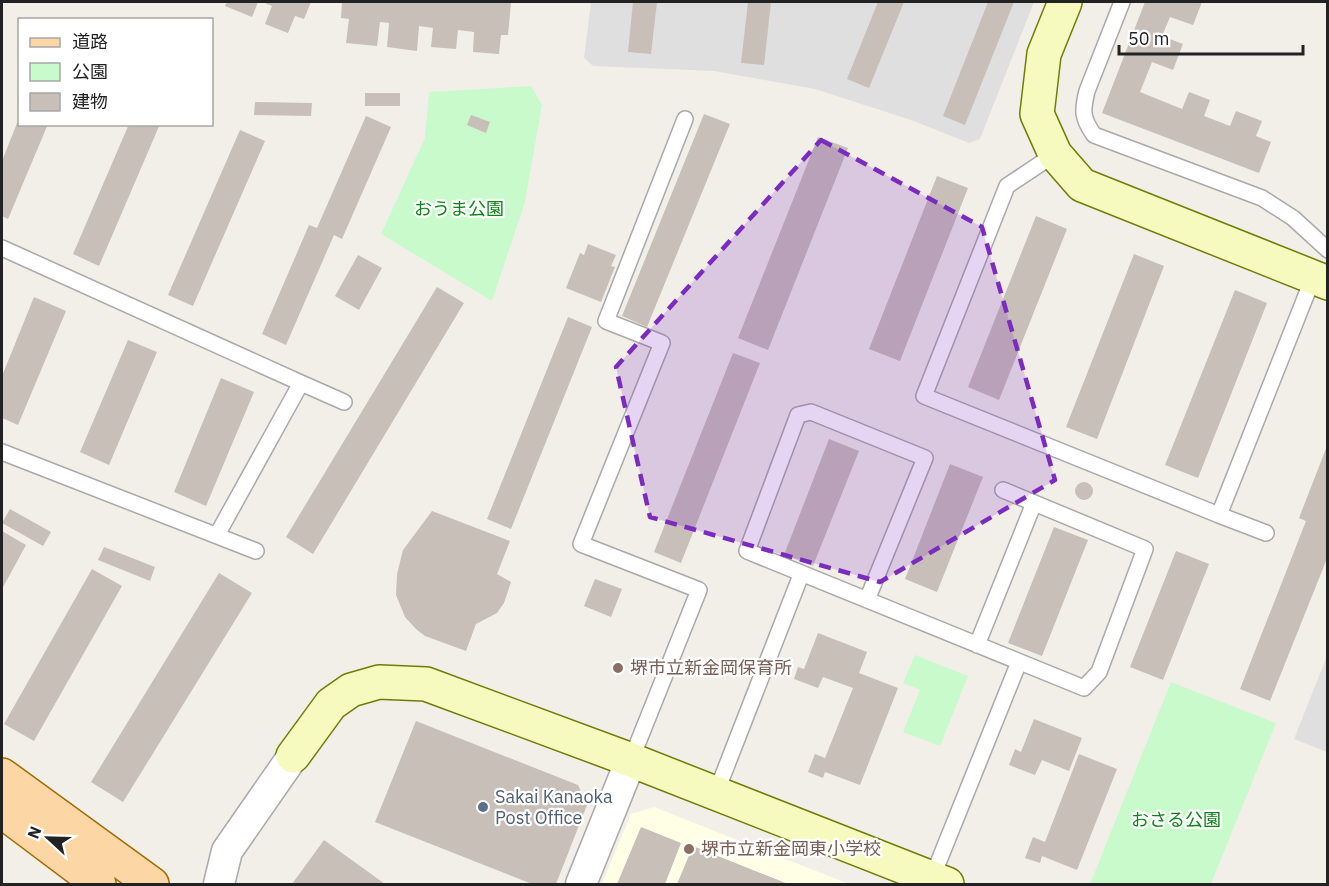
<svg xmlns="http://www.w3.org/2000/svg" width="1329" height="886" viewBox="0 0 1329 886" font-family="'IBM Plex Sans','Noto Sans JP',sans-serif">
	<style>
		.residential { fill: #e0dfdf }
		.education { fill: #ffffe5 }
		.park { fill: #c8facc }
		.building { fill: #c7bfb8 }
		.lines { fill: none; stroke-linecap: round; stroke-linejoin: round }
		.lane-casing { stroke: #a9a9a9; stroke-width: 18 }
		.street-casing { stroke: #a9a9a9; stroke-width: 33 }
		.secondary-casing { stroke: #707d05; stroke-width: 36 }
		.primary-casing { stroke: #a06b00; stroke-width: 36 }
		.lane { stroke: #fff; stroke-width: 15 }
		.street { stroke: #fff; stroke-width: 30 }
		.secondary { stroke: #f7fabf; stroke-width: 33 }
		.primary { stroke: #fcd6a4; stroke-width: 33 }
		.marked { fill: #7b2cbf; fill-opacity: 0.2; stroke: #7b2cbf; stroke-width: 4.5; stroke-dasharray: 12 8; stroke-linejoin: round }
		.education-dot { fill: #8d6e63; stroke: #fff; stroke-width: 2 }
		.service-dot { fill: #5c6f8a; stroke: #fff; stroke-width: 2 }
		.labels { text-anchor: middle; stroke-width: 4.5; stroke-linejoin: round; paint-order: stroke }
		.park-label { font-size: 18px; fill: #0c8416; stroke: #fff }
		.education-label { font-size: 18px; fill: #785e54; stroke: #fff; text-anchor: start }
		.service-label { font-size: 18px; fill: #4e5e75; stroke: #fff; text-anchor: start }
	</style>
	<rect width="100%" height="100%" fill="#f2efe9"/>
	<path class="residential" d="M591,2H1034L980,139L969,143L911,120L815,89L714,71L593,66L584,58Z
		M1327,656L1328,752H1327L1294,739Z"/>
	<path class="education" d="M654,807L849,884H602L631,814Z"/>
	<path class="park" d="M531,86L542,105L525,202L492,301L381,234L425,138L429,92Z
		M915,655L968,676L940,746L903,732L920,690L903,683Z
		M1171,682L1276,723L1211,884H1090Z"/>
	<path class="building" d="M227,2H258L252,17L225,6Z
		M262,2H311L304,19L295,16L288,33L265,24L272,6Z
		M342,2H501L511,3L508,35H501L499,54L473,52L474,32L458,30L456,49L431,47L433,28L419,26L417,51L387,47L389,23L380,22L377,46L346,43L349,19L341,18Z
		M633,2H657L651,54L628,52Z
		M748,2H771L764,65L741,63Z
		M878,2H904L869,88L847,79Z
		M988,2H1014L965,125L943,116Z
		M1145,2H1202L1193,25L1170,17L1162,36L1183,44L1173,70L1152,62L1140,92L1182,109L1189,92L1210,100L1204,116L1230,126L1236,111L1262,121L1256,136L1271,142L1259,173L1102,113Z
		M365,93H400V106H365Z
		M255,102L312,103L311,116L254,115Z
		M704,114L730,124L647,327L622,316Z
		M471,115L490,122L486,133L467,125Z
		M366,116L391,127L342,239L334,235L286,345L262,334L309,225L317,228Z
		M19,118L20,124H48L8,219L2,216V161Z
		M129,124H160L99,266L73,254Z
		M240,130L265,141L193,306L168,295Z
		M818,137L848,148L768,350L738,338Z
		M937,176L968,188L900,361L869,349Z
		M1036,216L1067,229L999,400L968,387Z
		M588,244L616,255L611,266L615,267L601,302L566,288L580,253L584,255Z
		M1134,254L1164,266L1097,439L1066,427Z
		M358,255L382,268L359,310L335,296Z
		M437,287L464,303L313,554L286,537Z
		M1235,290L1267,303L1198,478L1165,465Z
		M34,297L66,311L18,425L2,418V376Z
		M568,317L592,327L511,529L487,519Z
		M128,340L157,352L109,465L80,452Z
		M733,353L760,363L681,563L654,552Z
		M221,378L254,392L206,506L174,492Z
		M829,439L859,451L813,566L784,555Z
		M1327,446L1328,556L1270,701L1240,689L1306,521L1299,518Z
		M950,464L983,477L937,592L905,579Z
		M1075 491a9 9 0 1 1 18 0a9 9 0 1 1-18 0Z
		M10,509L51,532L43,546L2,523Z
		M432,511L510,541L497,574L511,582L504,603L497,613L476,624L466,651L425,636L416,629L405,617L396,595L397,574L403,550Z
		M1054,527L1088,540L1042,656L1008,643Z
		M2,531L26,545L2,589Z
		M104,547L155,567L150,581L98,560Z
		M1176,551L1209,564L1163,680L1130,667Z
		M92,569L122,586L34,741L4,724Z
		M219,573L252,593L123,802L91,782Z
		M595,579L622,589L611,617L584,606Z
		M818,633L867,652L859,673L898,688L860,785L825,772L823,778L808,772L815,754L825,758L853,688L823,677L818,688L794,679L798,667L804,669Z
		M1034,719L1082,738L1069,771L1042,760L1035,775L1009,765L1015,749L1021,752Z
		M416,721L578,785L587,805L556,884H532L375,822Z
		M1079,754L1117,769L1077,870L1042,856L1040,863L1025,858L1033,837L1045,842Z
		M641,827L681,843L665,884H617Z
		M324,840L385,884H292Z
		M693,846L788,884H677Z"/>
	<g class="lines">
		<defs>
			<path id="lane" d="M1122,2L1087,91C1082,111 1082,118 1094,135L1262,198L1293,218L1328,250
				M1055,154L1007,186L924,396L1219,515L1313,278
				M2,248L301,383L217,535
				M301,383L344,402
				M2,452L256,551
				M1219,515L1266,533
				M867,600L925,458L811,412L798,415L747,551L1084,688L1099,672L1145,549L1003,490
				M977,645L1034,503
				M631,760L699,590L581,544L662,343L606,321L685,119
				M716,793L801,575
				M932,878L1019,662"/>
			<path id="street" d="M219,884L227,851L293,756
				M581,884L631,760"/>
			<path id="secondary" d="M1065,2L1044,54L1037,114L1055,154L1082,185L1328,283
				M293,756L331,704L351,690L379,682L426,684L631,760L947,884"/>
			<path id="primary" d="M2,775L152,884
				M2,811L99,884"/>
		</defs>
		<use href="#lane" class="lane-casing"/>
		<use href="#street" class="street-casing"/>
		<use href="#secondary" class="secondary-casing"/>
		<use href="#primary" class="primary-casing"/>
		<use href="#lane" class="lane"/>
		<use href="#street" class="street"/>
		<use href="#secondary" class="secondary"/>
		<use href="#primary" class="primary"/>
	</g>
	<path class="marked" d="M821,140L982,227L1055,480L880,582L650,517L616,367Z"/>
	<g class="education-dot">
		<circle cx="618" cy="668" r="6"/>
		<circle cx="689" cy="849" r="6"/>
	</g>
	<circle class="service-dot" cx="483" cy="807" r="6"/>
	<g class="labels">
		<g class="park-label">
			<text x="459" y="215">おうま公園</text>
			<text x="1176" y="826">おさる公園</text>
		</g>
		<g class="education-label">
			<text x="630" y="674">堺市立新金岡保育所</text>
			<text x="701" y="855">堺市立新金岡東小学校</text>
		</g>
		<g class="service-label">
			<text x="495" y="803">Sakai Kanaoka<tspan x="495" dy="21">Post Office</tspan></text>
		</g>
	</g>
	<rect width="1329" height="886" fill="none" stroke="#222222" stroke-width="6"/>
	<rect x="18" y="18" width="195" height="108" fill="#ffffff" stroke="#a7a7a7" stroke-width="1.5"/>
	<rect x="30" y="38" width="30" height="9" fill="#fcd6a4" stroke="#a7a7a7" stroke-width="1.5"/>
	<text x="72" y="48" font-size="18" fill="#222222">道路</text>
	<rect x="30" y="63" width="30" height="18" fill="#c8facc" stroke="#a7a7a7" stroke-width="1.5"/>
	<text x="72" y="78" font-size="18" fill="#222222">公園</text>
	<rect x="30" y="93" width="30" height="18" fill="#c7bfb8" stroke="#a7a7a7" stroke-width="1.5"/>
	<text x="72" y="108" font-size="18" fill="#222222">建物</text>
	<g transform="translate(48 838) rotate(292)" stroke="#ffffff" stroke-width="4.5" paint-order="stroke">
	<path d="M0-4.5L10 22L0 15L-10 22Z" fill="#222222"/>
	<text y="-9" font-size="16" font-weight="bold" text-anchor="middle" fill="#222222">N</text>
	</g>
	<path d="M1119 45v9h184v-9" fill="none" stroke="#222222" stroke-width="3"/>
	<text x="1128" y="45" font-size="18" fill="#222222" stroke="#ffffff" stroke-width="4.5" paint-order="stroke">50 m</text>
</svg>
